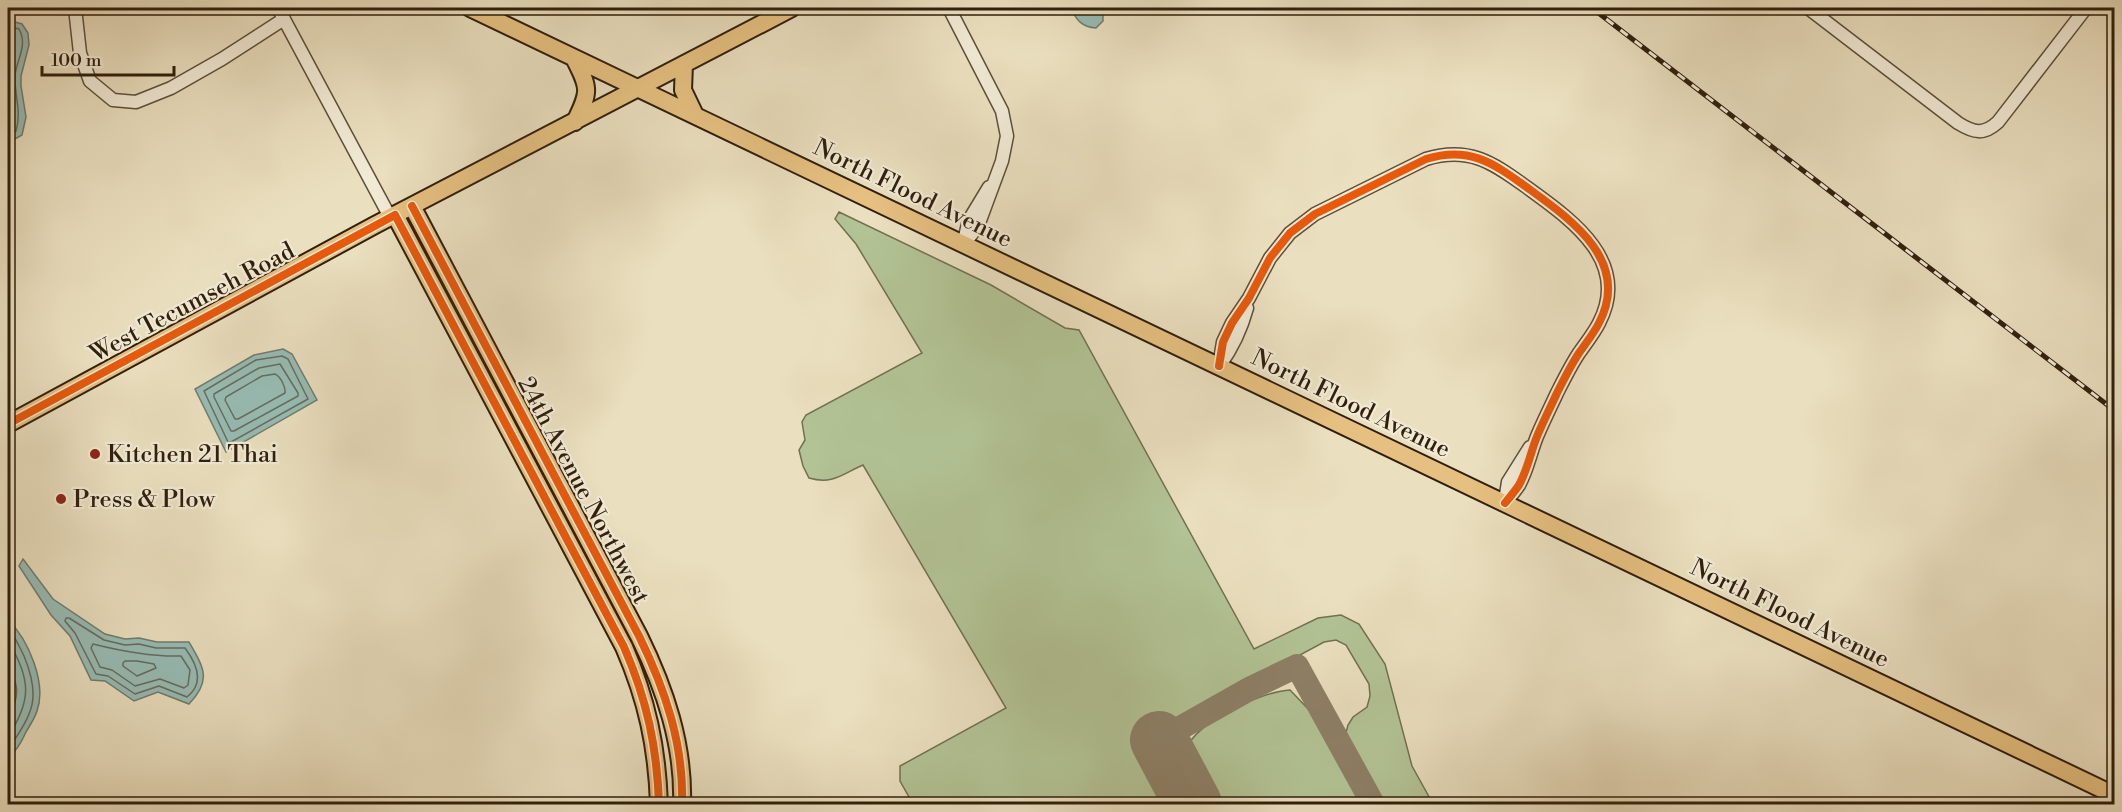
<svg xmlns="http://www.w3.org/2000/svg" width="2122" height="812" viewBox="0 0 2122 812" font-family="'Libre Bodoni',serif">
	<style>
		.green { fill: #b2c395; stroke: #717151; stroke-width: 1.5 }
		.water { fill: #98bcb4; stroke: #6e7d71; stroke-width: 1.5 }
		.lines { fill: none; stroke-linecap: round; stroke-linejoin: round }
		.shore { stroke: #646e60; stroke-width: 1.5 }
		.taxiway { stroke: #8d7f66; stroke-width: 24 }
		.runway { stroke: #8d7f66; stroke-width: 58 }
		.minor-casing { stroke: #5e4f3a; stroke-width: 15 }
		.major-casing { stroke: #301f0d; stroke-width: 20 }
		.minor { stroke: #f1ead5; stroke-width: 12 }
		.major { stroke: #e5c080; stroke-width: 16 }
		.rail-casing { stroke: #301f0d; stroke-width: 5 }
		.rail { stroke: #f1ead5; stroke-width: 3; stroke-dasharray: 9; stroke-linecap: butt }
		.cycleway-casing { stroke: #f1ead5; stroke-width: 11 }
		.cycleway { stroke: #e8590c; stroke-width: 8 }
		.poi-dot { fill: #8f2418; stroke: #f1ead5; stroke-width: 2 }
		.labels { text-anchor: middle; stroke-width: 4.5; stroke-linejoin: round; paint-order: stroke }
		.street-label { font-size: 24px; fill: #301f0d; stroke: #f1ead5 }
		.poi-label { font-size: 24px; fill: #301f0d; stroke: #f1ead5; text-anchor: start }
	</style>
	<rect width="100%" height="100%" fill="#eadfbf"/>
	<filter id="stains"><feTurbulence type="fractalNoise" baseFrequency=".00333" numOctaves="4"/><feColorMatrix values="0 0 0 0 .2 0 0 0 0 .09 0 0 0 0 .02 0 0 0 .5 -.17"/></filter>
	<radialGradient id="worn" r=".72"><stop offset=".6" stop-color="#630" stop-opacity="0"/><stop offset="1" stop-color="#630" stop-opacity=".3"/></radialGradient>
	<path class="green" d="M839,212L991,285L1065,328L1079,330L1254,649L1318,618L1341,615L1359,624L1385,664L1412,766L1433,804H1381L1345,736L1348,725L1353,717L1367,707L1370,696L1369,684L1346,645L1336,640L1324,642L1137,743L1170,804H913L900,781V766L1006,708L863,465C842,474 833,485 809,478L803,466L799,450L805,440L802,422L806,415L922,353L856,244L835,219Z
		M1290,690L1312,713L1365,804H1216L1186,749C1198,721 1260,692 1290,690Z"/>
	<path class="water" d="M1071,8H1103V21L1096,28C1082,27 1076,20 1071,8Z
		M8,20L22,24L28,33L29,45L21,76V86L26,117L22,135L8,143Z
		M283,349L292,354L317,400L226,452L195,389L254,355Z
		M23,559L53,599L105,634L125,639L139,638L157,642H189C204,668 212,680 189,704L158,692L134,701L105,681L91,680L70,636L51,615L19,566Z
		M8,620C28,639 47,683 37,711C35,718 30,725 26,732C22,741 16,752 8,758Z"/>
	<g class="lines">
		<path class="shore" d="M8,26L19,29C28,45 17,59 15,75C14,95 22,110 16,131L8,136
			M282,356L288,359L308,399L231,442H228L204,391L256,360Z
			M280,364L298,393V396L234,431H231L214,397V394L259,368Z
			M275,374C280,376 286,387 285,393L238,419H235L225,400L226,397L262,376Z
			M66,618H69L104,640L125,645L139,644L156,648H185C197,664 205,683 187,697L159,686L135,694L108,676L96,674L75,633L65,621Z
			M8,628C15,636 19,646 24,656C42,700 32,713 8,750
			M8,640C30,680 33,698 8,737
			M93,644C121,651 152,657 181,656L190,670L188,685L184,688L160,679L135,686L112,670L100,667L91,648Z
			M8,661C18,686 21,694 8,719
			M125,661H137L154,664L156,668L137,676L123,666V663Z"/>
		<path class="taxiway" d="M1159,740L1251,688L1297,666L1373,804"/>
		<path class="runway" d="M1159,740L1193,804"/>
		<defs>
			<path id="minor" d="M75,8L80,53L90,81L113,100L136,102L171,88L222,59L284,19
				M278,8L390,217
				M949,8L1002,111L1007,136L1002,161L978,226L964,244
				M1808,8L1958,123C1974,133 1984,135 1998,122L2086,8
				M964,241L969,220L989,187
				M1220,365C1233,347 1241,330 1247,308
				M1219,366L1223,342L1232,323L1249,298L1270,258L1290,233L1315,214L1426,159C1468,146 1492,162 1525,186C1569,218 1632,260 1599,323C1594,333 1586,343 1579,353C1571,365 1564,379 1557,393C1551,406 1544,420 1538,434C1531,450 1528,469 1519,485C1515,491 1510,497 1505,503
				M1505,501L1508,482L1530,447"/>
			<path id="major" d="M470,8L2114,795
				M574,58C590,89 590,91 575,122
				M684,64L683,90L695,115
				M412,206L639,636C665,689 684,745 682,804
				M395,215L624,647C647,700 657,747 659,804
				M8,424L375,225L792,8"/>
		</defs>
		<use href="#minor" class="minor-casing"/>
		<use href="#major" class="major-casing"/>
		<use href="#minor" class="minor"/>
		<use href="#major" class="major"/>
		<defs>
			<path id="rail" d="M1592,8L2114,410"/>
		</defs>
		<use href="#rail" class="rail-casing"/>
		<use href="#rail" class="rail"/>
		<defs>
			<path id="cycleway" d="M412,206L639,636C665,689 684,745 682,804
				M1219,366L1223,342L1232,323L1249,298L1270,258L1290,233L1315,214L1426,159C1468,146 1492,162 1525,186C1569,218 1632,260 1599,323C1594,333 1586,343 1579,353C1571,365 1564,379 1557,393C1551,406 1544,420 1538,434C1531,450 1528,469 1519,485C1515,491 1510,497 1505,503
				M8,424L395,215L624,647C647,700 657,747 659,804"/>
		</defs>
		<use href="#cycleway" class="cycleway-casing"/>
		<use href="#cycleway" class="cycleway"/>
	</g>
	<g class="poi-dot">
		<circle cx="95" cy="454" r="6"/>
		<circle cx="61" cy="499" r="6"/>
	</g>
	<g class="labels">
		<g class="street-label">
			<text transform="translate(913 193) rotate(26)" y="8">North Flood Avenue</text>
			<text transform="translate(192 302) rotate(-28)" y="8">West Tecumseh Road</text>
			<text transform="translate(1351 403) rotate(26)" y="8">North Flood Avenue</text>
			<text transform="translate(584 490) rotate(62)" y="8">24th Avenue Northwest</text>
			<text transform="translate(1790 613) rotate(26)" y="8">North Flood Avenue</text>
		</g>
		<g class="poi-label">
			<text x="107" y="462">Kitchen 21 Thai</text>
			<text x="73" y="507">Press &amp; Plow</text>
		</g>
	</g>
	<rect width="2122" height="812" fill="none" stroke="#eadfbf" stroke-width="30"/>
	<rect x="9" y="9" width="2104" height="794" fill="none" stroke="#301f0d" stroke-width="3"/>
	<rect x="15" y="15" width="2092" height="782" fill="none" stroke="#301f0d" stroke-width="1.5"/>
	<path d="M42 66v9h132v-9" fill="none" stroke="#301f0d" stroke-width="3"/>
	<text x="51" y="66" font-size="18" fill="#301f0d" stroke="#f1ead5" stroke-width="4.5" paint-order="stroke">100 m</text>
	<rect width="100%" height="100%" filter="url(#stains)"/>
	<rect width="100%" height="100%" fill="url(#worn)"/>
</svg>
